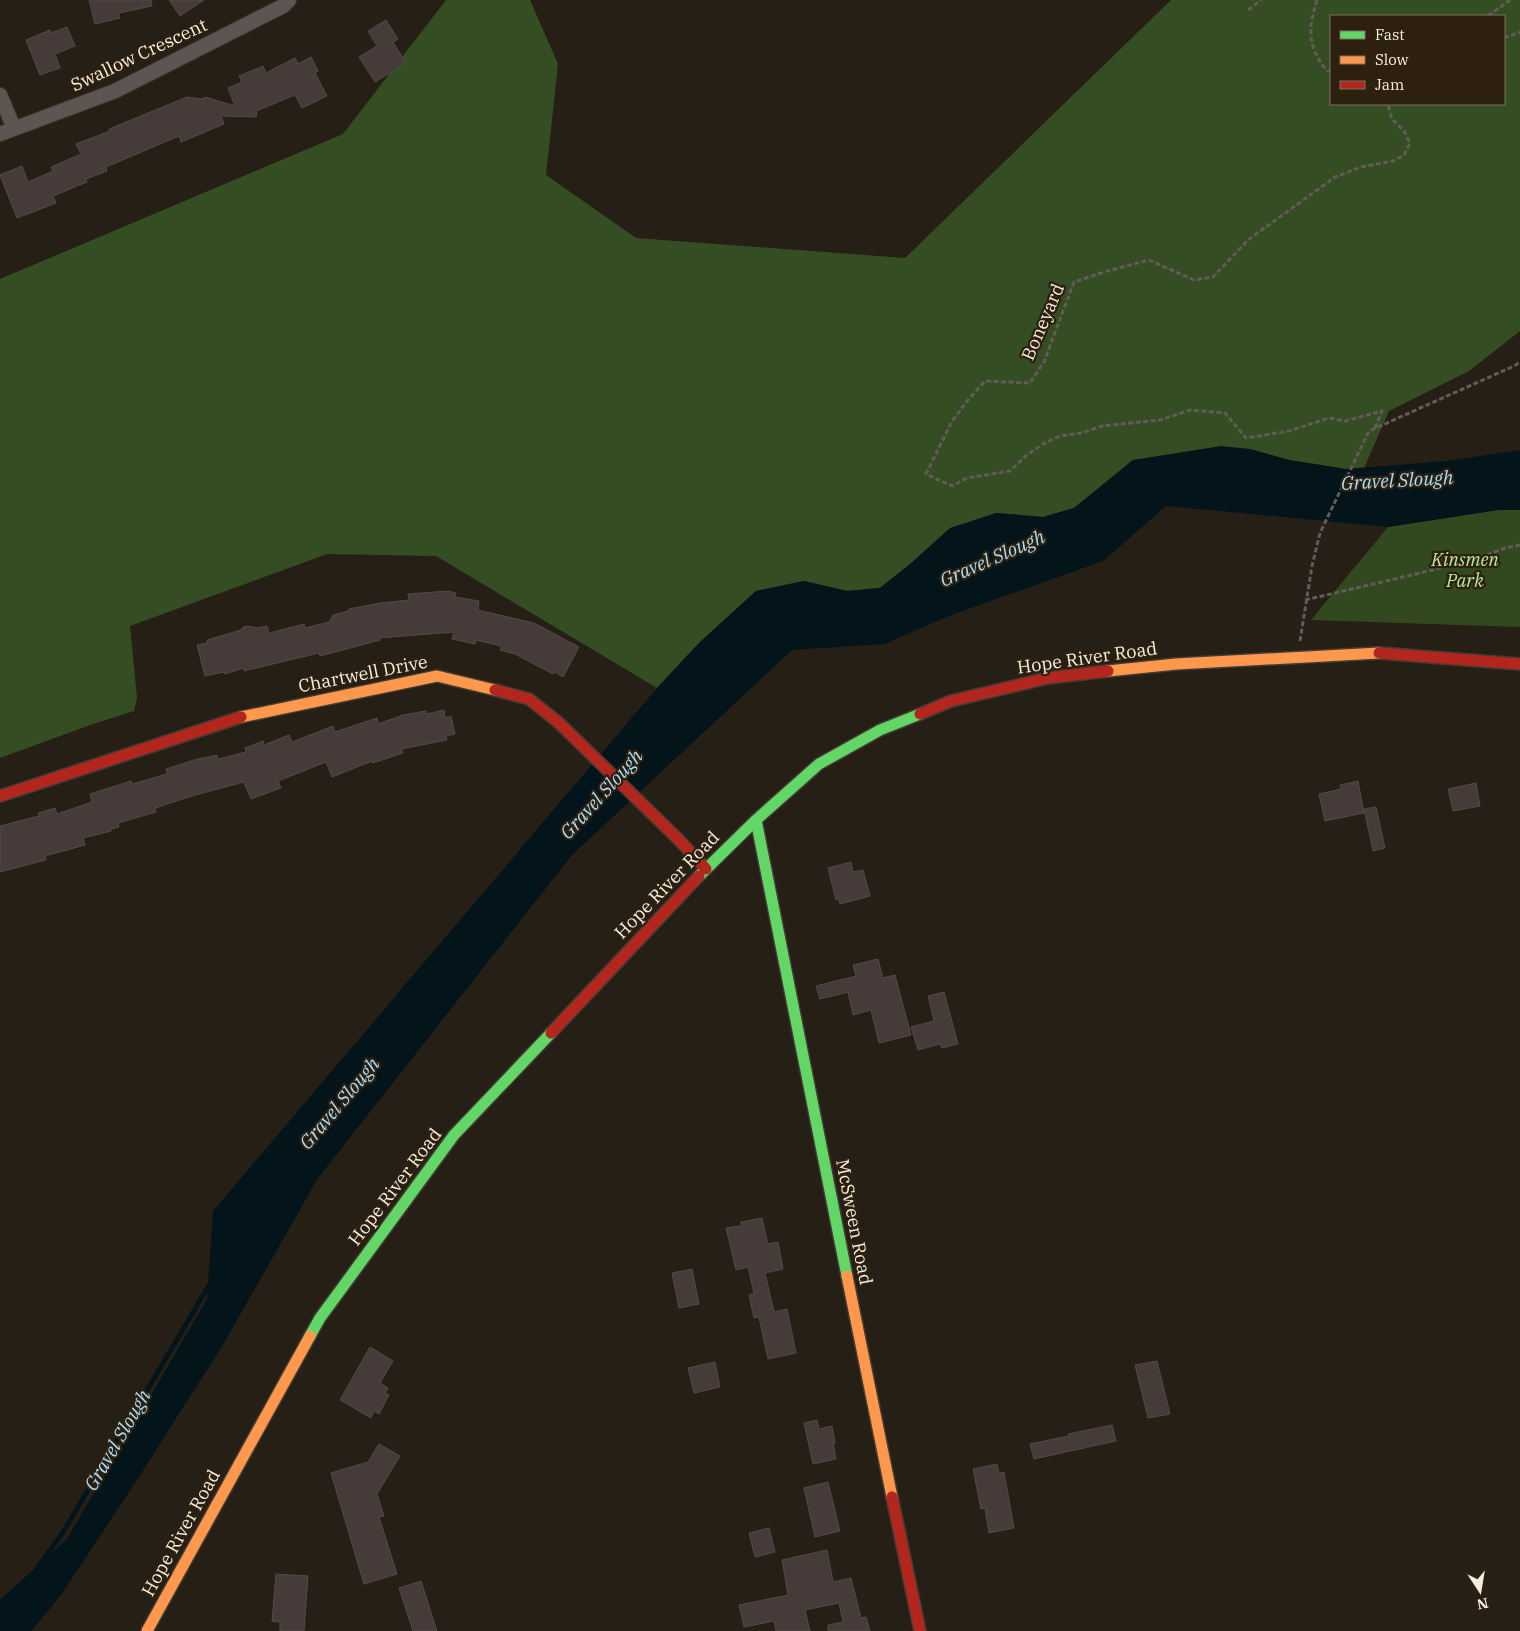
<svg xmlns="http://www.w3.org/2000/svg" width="1520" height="1631" viewBox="0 0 1520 1631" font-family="'IBM Plex Serif',serif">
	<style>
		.green { fill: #324920 }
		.forest { fill: #354d22; fill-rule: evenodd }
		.water { fill: #04141b }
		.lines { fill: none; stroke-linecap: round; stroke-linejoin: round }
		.stream { stroke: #04141b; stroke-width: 5 }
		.building { fill: #473b3a; stroke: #524a46 }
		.street-casing { stroke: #413c34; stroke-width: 16 }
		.fast-casing { stroke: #413c34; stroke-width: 14 }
		.slow-casing { stroke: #413c34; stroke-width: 14 }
		.jam-casing { stroke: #413c34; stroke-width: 14 }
		.path { stroke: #625b57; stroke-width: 3; stroke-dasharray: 5 2.5; stroke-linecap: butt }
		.street { stroke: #5e5552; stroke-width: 14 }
		.fast { stroke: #63d668; stroke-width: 11 }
		.slow { stroke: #ff974d; stroke-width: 11 }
		.jam { stroke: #b3261e; stroke-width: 11 }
		.labels { text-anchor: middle; stroke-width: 4.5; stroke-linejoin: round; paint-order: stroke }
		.street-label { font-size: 18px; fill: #f6ede2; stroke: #2d200f }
		.park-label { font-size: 18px; font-style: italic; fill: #baea9f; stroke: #2d200f }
		.water-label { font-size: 19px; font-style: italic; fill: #a8ddfa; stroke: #2d200f }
	</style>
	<rect width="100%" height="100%" fill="#261f16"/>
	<path class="green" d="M1498,510H1520V627L1311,620L1388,527Z"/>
	<path class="forest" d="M446,0H530L558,64L546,175L636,238L905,258L1171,0H1520V331L1469,371L1389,411L1364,468L1346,469L1289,460L1250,449L1133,460L1074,508L1043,517L996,513L910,564L880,588L847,591L804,581L756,591L699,643L657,688L436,556L327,554L130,626L137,698L134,711L93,724L0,758V279L343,134ZM1331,16H1504V104H1331Z"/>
	<path class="water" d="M1221,446L1250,449L1289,460L1346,469L1446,461L1520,450V510H1498L1388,527L1166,506L1103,561L946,617L885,644L792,650L572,855L318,1178L224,1343L135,1483L61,1595L31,1631H0V1600L67,1539L207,1299L213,1211L657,688L699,643L756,591L804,581L847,591L880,588L910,564L950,528L996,513L1043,517L1074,508L1133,460Z"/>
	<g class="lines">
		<path class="stream" d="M38,1567L62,1534L211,1282"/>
	</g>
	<path class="building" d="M89,0H151L152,6L119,13L120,18L95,24Z
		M169,0H204L180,16Z
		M386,20L398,39L393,42L406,63L375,82L359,57L377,46L368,31Z
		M67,27L75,46L55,54L60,68L40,75L26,40L50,30L51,33Z
		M311,57L318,71L315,73L327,96L302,108L295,95L254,112L257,113L256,117L221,116L224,124L181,142L179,136L106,167L107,171L86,179L87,182L53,196L56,203L17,218L0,175L22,166L28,182L53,171L51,167L81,154L76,144L110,131L109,129L187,97L202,99L205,97L235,106L228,88L242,82L239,76L263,66L266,73L295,58L298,64Z
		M448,591L456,593L455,597L479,601L478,610L534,623L579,647L563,677L555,672L553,674L515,654L500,650L501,646L476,640L475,644L452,639L454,632L379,638L380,640L320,656L319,653L244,671V668L225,674L224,672L205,676L197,645L207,643V640L241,630L243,627L248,626L257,628L267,626L269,633L304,624L305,628L329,622L333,615L349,611V609L380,603L409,600L408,594Z
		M444,710L445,718L451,716L455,734L446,736L447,740L401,749L403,753L373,763L372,761L332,777L326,762L278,781L281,788L251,799L244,782L192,796L155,808L156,812L118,823L119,827L111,829V831L83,838L85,845L45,856L46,860L0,872V826L39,816L38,813L55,808L57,814L92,802L90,794L131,781L132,784L167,774L166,769L194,760L217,755L218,759L246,752L245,748L263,741L264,745L289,735L292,742L333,726L335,732L377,718L378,724L403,715L426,711L427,714Z
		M1358,781L1364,813L1325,821L1319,794L1341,789L1340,785Z
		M1476,783L1480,806L1453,811L1448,789Z
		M1376,807L1385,848L1373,851L1364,809Z
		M851,862L853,872L863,870L870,896L840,904L839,899L836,900L828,868Z
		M878,959L883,978L895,975L911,1035L879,1043L871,1010L853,1015L848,992L820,999L816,986L856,976L853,965Z
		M944,992L958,1044L942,1048L940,1044L918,1050L911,1027L934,1021L928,996Z
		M762,1218L768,1244L778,1242L783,1269L765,1273L774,1312L787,1309L796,1353L768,1359L759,1317L754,1318L749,1295L754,1293L748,1267L736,1270L726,1228L741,1226V1222Z
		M692,1269L699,1304L679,1308L672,1273Z
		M370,1347L393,1361L380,1383L388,1388L385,1393L389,1395L379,1414L374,1411L371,1418L340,1400Z
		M1157,1361L1170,1414L1148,1418L1135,1365Z
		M715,1362L720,1387L694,1393L688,1368Z
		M817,1420L819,1429L832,1426L835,1443H833L836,1459L813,1464L804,1423Z
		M1112,1425L1116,1441L1034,1459L1030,1444L1069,1436L1068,1434Z
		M379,1444L400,1456L377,1494L384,1516L379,1517L397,1574L364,1584L331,1473L368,1462Z
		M997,1464L999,1473L1004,1472L1014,1528L989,1533L985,1508L981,1509L973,1469Z
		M828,1482L840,1531L815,1537L804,1488Z
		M769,1528L775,1552L755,1557L749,1533Z
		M827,1550L833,1582L851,1578L861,1618L866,1617L870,1631H828V1625L843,1622L839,1603L805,1610L810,1631H776L774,1621L744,1627L739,1605L788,1595L782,1560Z
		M276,1574L308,1576L304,1631H280V1622L272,1621Z
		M421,1581L437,1631H413L399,1588Z"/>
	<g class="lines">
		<defs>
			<path id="street" d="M0,95L14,128
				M0,134L115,91L283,6L289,0"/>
			<path id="fast" d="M756,820L847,1276
				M699,876L756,820L819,764L880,730L920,714
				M310,1336L320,1318L454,1135L551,1033"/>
			<path id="slow" d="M1108,671L1176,664L1379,653
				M241,717L437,676L495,690
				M847,1276L892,1497
				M147,1631L310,1336"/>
			<path id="jam" d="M1379,653L1520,664
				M495,690L529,699L558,722L678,839L706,869
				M920,714L951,701L1048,678L1108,671
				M0,796L241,717
				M551,1033L699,876
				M892,1497L920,1631"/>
		</defs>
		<use href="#street" class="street-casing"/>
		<use href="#fast" class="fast-casing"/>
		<use href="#slow" class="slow-casing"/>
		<use href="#jam" class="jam-casing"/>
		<path class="path" d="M1317,0C1308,29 1307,46 1327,71H1331
			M1248,10L1261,0
			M1488,16L1510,0
			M1504,38L1520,32
			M1375,428L1382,411L1345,421L1329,418L1289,431L1246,438L1225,413L1190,410L1160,420L1102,426L1081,433L1060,436L1043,444L1028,454L1010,471L967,478L952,486L926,474L951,423L967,401L985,381L1030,383L1044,362L1074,282L1104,272L1149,260L1194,280L1213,277L1248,240L1335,177L1361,167L1393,161L1404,155L1410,143L1404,131L1392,119L1388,104
			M1305,600L1471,561L1505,548L1520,545
			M1300,641L1312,566L1320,533L1369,431L1514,366L1520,362"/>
		<use href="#street" class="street"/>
		<use href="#fast" class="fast"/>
		<use href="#slow" class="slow"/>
		<use href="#jam" class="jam"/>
	</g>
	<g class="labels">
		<g class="street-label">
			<text transform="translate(139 55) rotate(-25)" y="6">Swallow Crescent</text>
			<text transform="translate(1043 322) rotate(-67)" y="6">Boneyard</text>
			<text transform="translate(1087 658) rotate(-8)" y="6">Hope River Road</text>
			<text transform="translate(363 674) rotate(-11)" y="6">Chartwell Drive</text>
			<text transform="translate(667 885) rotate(-46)" y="6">Hope River Road</text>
			<text transform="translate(395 1187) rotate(-53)" y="6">Hope River Road</text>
			<text transform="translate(854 1222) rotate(79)" y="6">McSween Road</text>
			<text transform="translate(181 1533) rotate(-61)" y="6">Hope River Road</text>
		</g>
		<g class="park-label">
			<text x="1465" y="566">Kinsmen<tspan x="1465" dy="21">Park</tspan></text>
		</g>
		<g class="water-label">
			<text transform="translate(1397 480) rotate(-3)" y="7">Gravel Slough</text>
			<text transform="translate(992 558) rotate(-24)" y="7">Gravel Slough</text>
			<text transform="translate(601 794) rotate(-48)" y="7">Gravel Slough</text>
			<text transform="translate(339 1103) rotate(-50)" y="7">Gravel Slough</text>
			<text transform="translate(117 1440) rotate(-60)" y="7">Gravel Slough</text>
		</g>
	</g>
	<rect x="1330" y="15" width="175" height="90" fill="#2d200f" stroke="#7d7263"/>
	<rect x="1340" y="31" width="25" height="8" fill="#63d668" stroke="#7d7263"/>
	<text x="1375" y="40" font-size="15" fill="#f6ede2">Fast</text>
	<rect x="1340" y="56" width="25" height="8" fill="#ff974d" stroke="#7d7263"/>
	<text x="1375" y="65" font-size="15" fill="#f6ede2">Slow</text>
	<rect x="1340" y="81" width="25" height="8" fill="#b3261e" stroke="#7d7263"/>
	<text x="1375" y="90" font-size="15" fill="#f6ede2">Jam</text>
	<g transform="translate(1480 1591) rotate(168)" stroke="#2d200f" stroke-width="4" paint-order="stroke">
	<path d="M0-4L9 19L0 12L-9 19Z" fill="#f6ede2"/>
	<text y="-8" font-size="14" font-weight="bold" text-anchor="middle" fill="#f6ede2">N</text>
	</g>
</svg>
